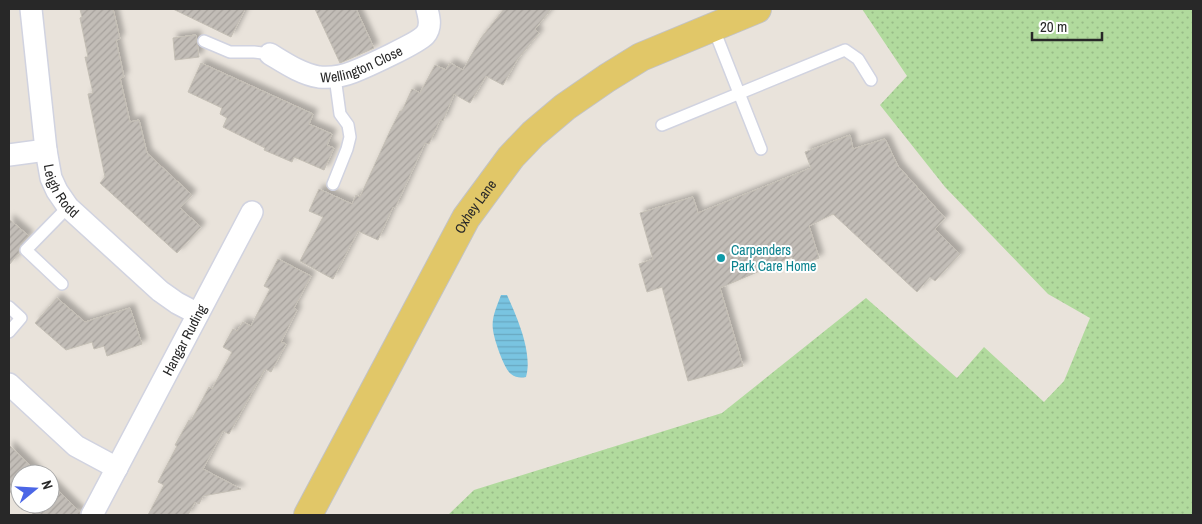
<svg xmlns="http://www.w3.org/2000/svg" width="1202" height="524" viewBox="0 0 1202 524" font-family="'Archivo Narrow',sans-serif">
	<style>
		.grass { fill: url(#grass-dots) }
		.water { fill: url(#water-rules) }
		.building { fill: url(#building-hatch); stroke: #c4bfb5; filter: url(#shadow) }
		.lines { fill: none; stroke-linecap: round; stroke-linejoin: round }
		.lane-casing { stroke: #d1d3e0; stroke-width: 14 }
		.street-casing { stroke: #d1d3e0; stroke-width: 24 }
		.primary-casing { stroke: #c3c3c3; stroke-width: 30 }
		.lane { stroke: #fff; stroke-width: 11 }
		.street { stroke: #fff; stroke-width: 21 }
		.primary { stroke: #e1c768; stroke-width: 28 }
		.culture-dot { fill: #0f9aa8; stroke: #fff; stroke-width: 2 }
		.labels { text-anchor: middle; stroke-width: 4; stroke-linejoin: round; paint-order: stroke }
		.street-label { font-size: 14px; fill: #282828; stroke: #fff }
		.culture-label { font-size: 14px; fill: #0d838f; stroke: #fff; text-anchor: start }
	</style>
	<defs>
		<pattern id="grass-dots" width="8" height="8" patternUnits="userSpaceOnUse" patternTransform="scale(1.25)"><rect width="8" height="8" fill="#b1da9d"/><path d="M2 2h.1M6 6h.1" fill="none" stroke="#98bb87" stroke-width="1.8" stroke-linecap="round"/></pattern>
		<pattern id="water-rules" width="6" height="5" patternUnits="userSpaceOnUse" patternTransform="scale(1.25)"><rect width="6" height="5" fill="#79c4e1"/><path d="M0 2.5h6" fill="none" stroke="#69a8c1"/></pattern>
		<pattern id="building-hatch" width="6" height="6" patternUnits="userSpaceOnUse" patternTransform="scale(1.25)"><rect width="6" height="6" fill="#c2bdb7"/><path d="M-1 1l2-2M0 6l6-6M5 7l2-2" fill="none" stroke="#a7a29d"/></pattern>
		<filter id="shadow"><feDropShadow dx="4.5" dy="-4.5" stdDeviation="2.5" flood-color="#0004"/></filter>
	</defs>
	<rect width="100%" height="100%" fill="#e9e3db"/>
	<path class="grass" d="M862,9H1193V515H448L474,490L722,413L866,298L957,378L984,347L1044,402L1064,381L1090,318L1048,294L945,187L880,105L907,76Z"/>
	<path class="water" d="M501,295H507C517,317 533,353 526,377C521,378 516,378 511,374C504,369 494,339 493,330C491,318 497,306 501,295Z"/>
	<path class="building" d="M80,9H113L120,39L116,40L124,77L120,78L130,122L139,120L147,153L192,195L180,208L201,227L177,253L100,183L105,177L88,94L93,93L85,57H88L80,18L82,17Z
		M173,9H245L231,37Z
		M315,9H356L374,48L340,63Z
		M504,9H551L535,29L539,33L517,60L503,85L486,76L470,103L454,94L443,121L440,120L429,144L425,143L395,208L393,207L378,240L358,231L333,279L300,261L323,217L309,211L319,189L352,204L356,195L360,197L390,131L400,111H402L412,89L420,93L435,65L446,70L450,63L463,70L481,38Z
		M196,35L199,57L175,60L173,38Z
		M201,63L313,114L309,124L332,134L327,145L334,148L324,170L294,157L292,162L264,150L265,148L223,127L227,118L220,114L222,108L188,92Z
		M850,135L853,149L885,139L898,166L945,218L935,229L960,254L935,281L930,277L917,292L833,214L809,226L819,258L795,267L792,257L720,288L743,366L688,381L662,287L647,292L639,264L653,259L640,213L693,197L698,213L811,168L805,152Z
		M9,219L29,236L20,245L19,249V253L9,265Z
		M278,259L311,276L294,308L297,310L281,342L286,344L271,372L265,369L229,434L223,431L203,469L241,489L203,496L199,504L195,502L188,515H148L164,485L158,482L177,446L175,445L189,420L191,421L209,387L212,389L232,352L223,347L233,329L237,331L243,322L251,326L270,289L264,286Z
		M57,298L85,322L130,308L142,344L107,356L104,346L94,349L92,342L66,350L35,323Z
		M9,445L39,474H20V501L9,491Z
		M50,482L80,512V515H34L23,504H50Z"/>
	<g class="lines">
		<defs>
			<path id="lane" d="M713,27L761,149
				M204,41L230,52H254L270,54
				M662,125L845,50L858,59L871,80
				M333,184L347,149L350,137L348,125L340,114L335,77
				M62,284L26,250L68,207
				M9,307L21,318L9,332"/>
			<g id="street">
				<path id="s1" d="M31,9L46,150L51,178L57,191L68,207L160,291L177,303L198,314"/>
				<path id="s2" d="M270,54C285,63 301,74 319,77C330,78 343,76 353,72C366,67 418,43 425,35C432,27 429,17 427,9"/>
				<path d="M9,155L46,150"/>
				<path d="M9,384L76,446L117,468"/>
				<path id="s3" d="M92,515L252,212"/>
			</g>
			<g id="primary">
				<path id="s4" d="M308,515L466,218L511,157L533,134L565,107L607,78L641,57L757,9"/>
			</g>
		</defs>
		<use href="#lane" class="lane-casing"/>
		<use href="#street" class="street-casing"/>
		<use href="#primary" class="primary-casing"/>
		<use href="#lane" class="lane"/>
		<use href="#street" class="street"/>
		<use href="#primary" class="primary"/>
	</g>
	<circle class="culture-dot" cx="721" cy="258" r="5"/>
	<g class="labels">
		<g class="street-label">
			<text dy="5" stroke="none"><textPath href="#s2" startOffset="99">Wellington Close</textPath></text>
			<text dy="5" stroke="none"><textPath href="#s1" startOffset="186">Leigh Rodd</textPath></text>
			<text dy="5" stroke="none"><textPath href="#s4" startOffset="351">Oxhey Lane</textPath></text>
			<text dy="5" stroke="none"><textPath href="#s3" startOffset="198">Hangar Ruding</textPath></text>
		</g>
		<g class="culture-label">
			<text x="731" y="255">Carpenders<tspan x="731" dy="16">Park Care Home</tspan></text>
		</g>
	</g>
	<rect width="1202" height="524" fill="none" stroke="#282828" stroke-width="20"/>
	<g transform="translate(35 489) rotate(72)"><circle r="24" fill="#ffffff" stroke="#a9a9a9"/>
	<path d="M0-4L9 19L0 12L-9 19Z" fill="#4b66e6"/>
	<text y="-8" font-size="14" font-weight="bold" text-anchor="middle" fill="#282828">N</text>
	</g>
	<path d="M1032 32v8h70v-8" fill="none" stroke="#282828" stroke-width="2.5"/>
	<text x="1040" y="32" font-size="15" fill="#282828" stroke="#ffffff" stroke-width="4" paint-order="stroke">20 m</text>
</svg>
